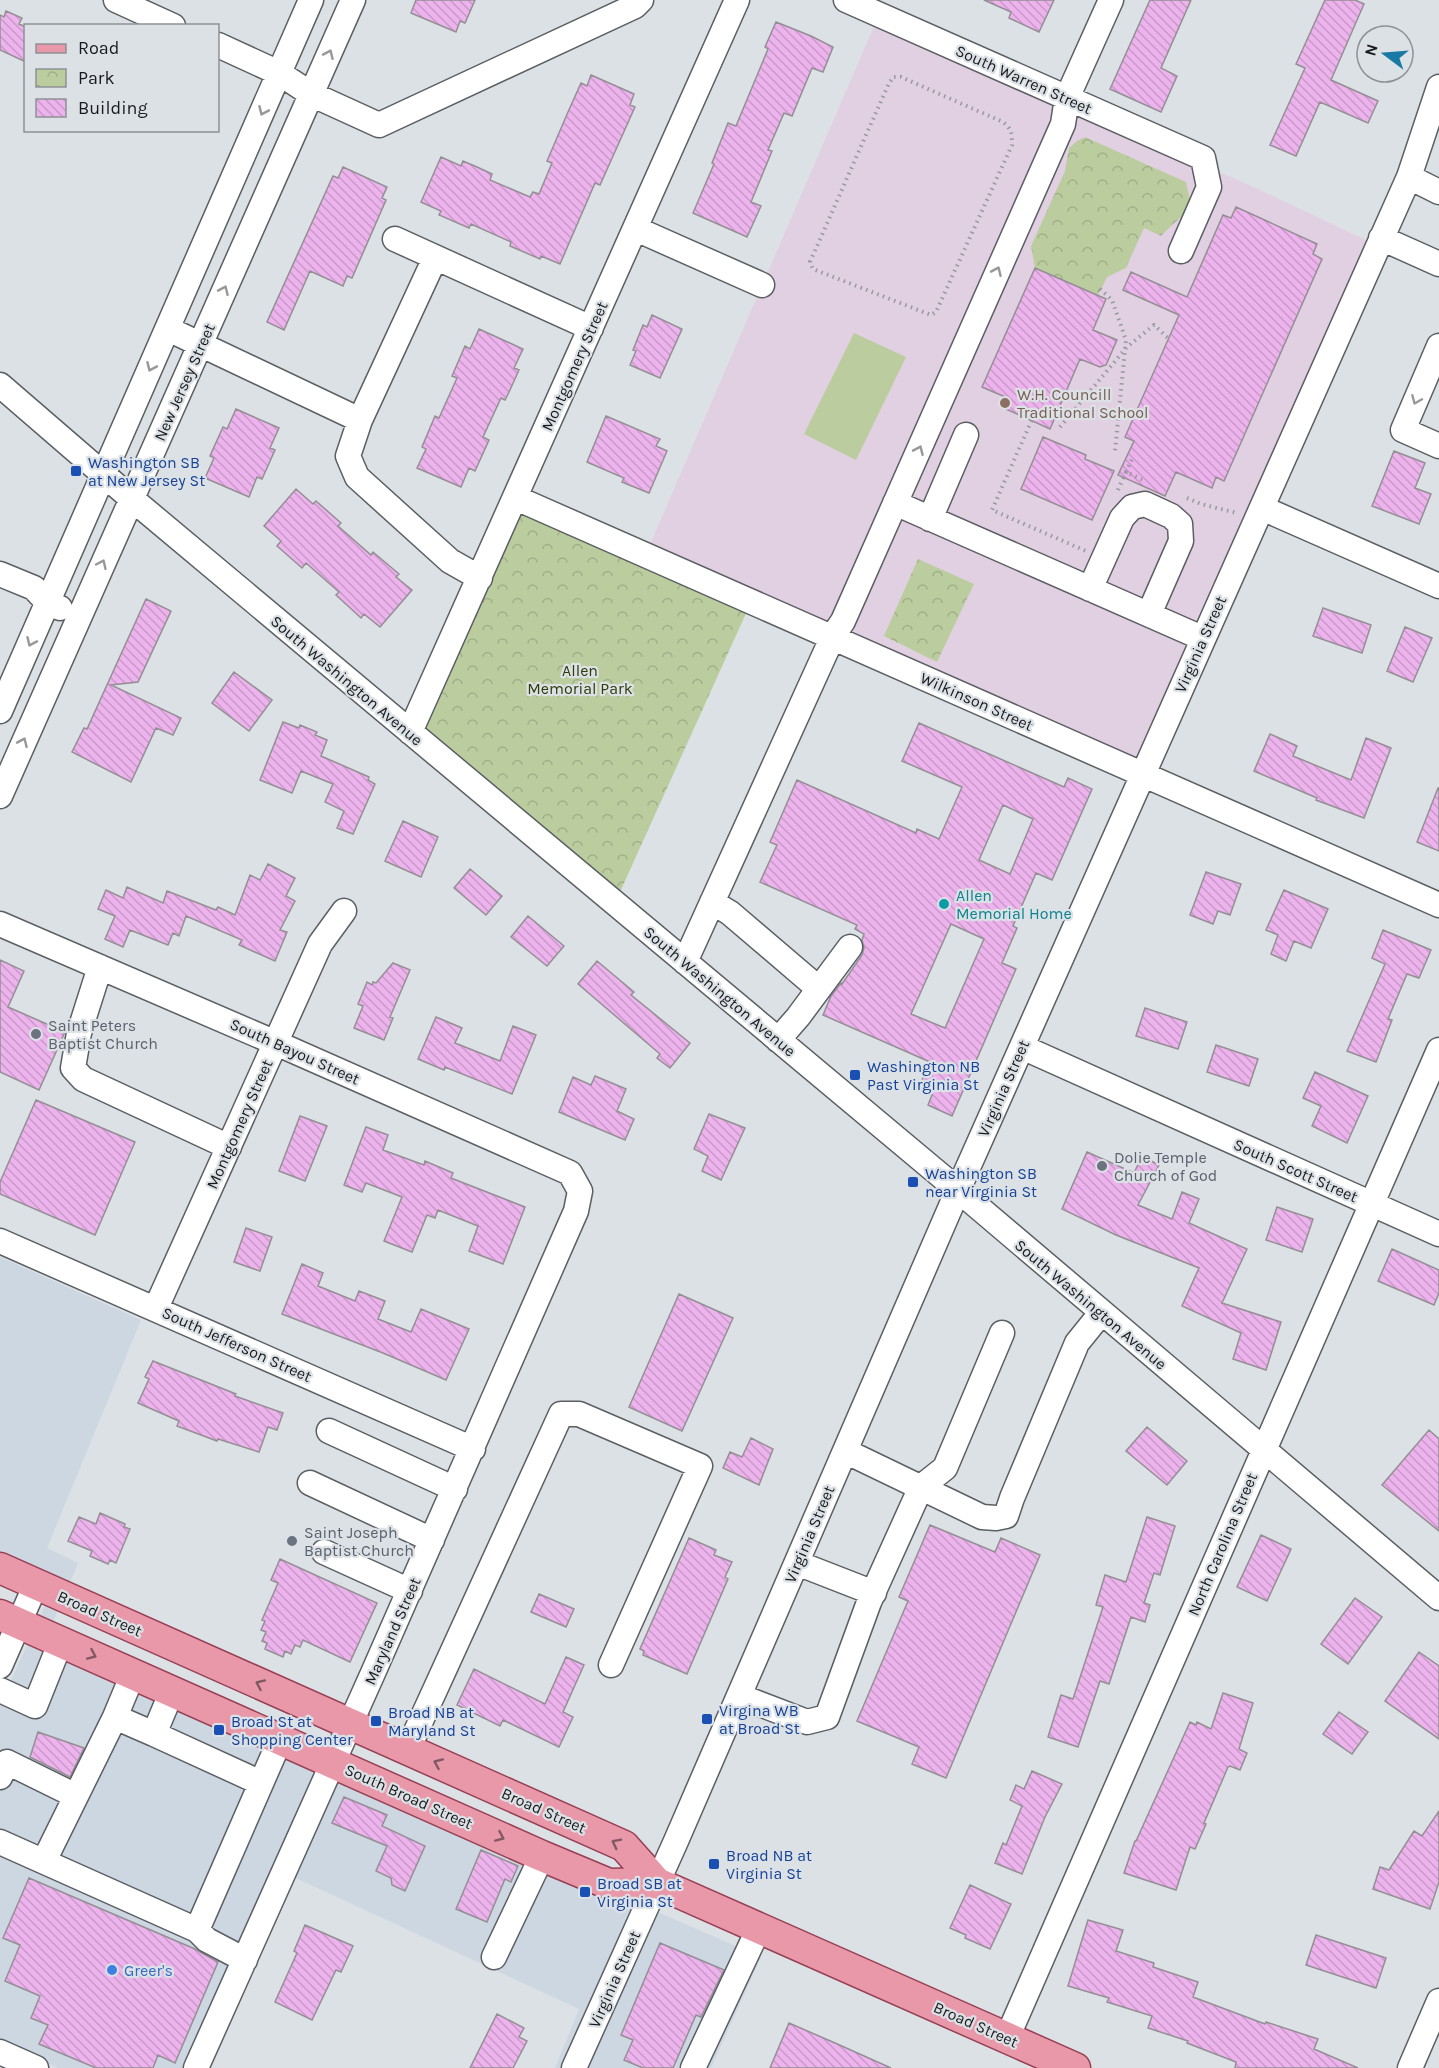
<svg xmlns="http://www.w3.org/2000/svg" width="1439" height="2068" viewBox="0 0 1439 2068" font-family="Karla,sans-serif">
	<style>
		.built { fill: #cdd7e2 }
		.education { fill: #e1d0e2 }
		.park { fill: url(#park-crowns) }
		.garden { fill: #bbcd9e }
		.building { fill: url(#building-back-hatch); stroke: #948f94; stroke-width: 1.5; fill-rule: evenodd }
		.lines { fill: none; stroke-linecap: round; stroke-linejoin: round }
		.minor-casing { stroke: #5b5f63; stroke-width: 27 }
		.major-casing { stroke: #973f52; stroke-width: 33 }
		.path { stroke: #96999d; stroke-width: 4; stroke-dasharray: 1.5 4.5; stroke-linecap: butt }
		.minor { stroke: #fff; stroke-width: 24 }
		.major { stroke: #e998a9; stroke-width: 30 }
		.oneway { stroke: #989899 }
		.oneway2 { stroke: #815962 }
		.education-dot { fill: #8d6e63; stroke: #dce1e6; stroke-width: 2 }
		.transit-dot { fill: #1a4fb4; stroke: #dce1e6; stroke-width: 2 }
		.culture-dot { fill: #0f9aa8; stroke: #dce1e6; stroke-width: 2 }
		.worship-dot { fill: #6b7280; stroke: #dce1e6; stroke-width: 2 }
		.shop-dot { fill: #3f7fe0; stroke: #dce1e6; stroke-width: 2 }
		.labels { text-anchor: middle; stroke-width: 4.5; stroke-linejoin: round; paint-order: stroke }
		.street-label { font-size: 16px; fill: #191a1c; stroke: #dce1e6 }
		.education-label { font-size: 16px; fill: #785e54; stroke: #dce1e6; text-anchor: start }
		.transit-label { font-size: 16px; fill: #164399; stroke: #dce1e6; text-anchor: start }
		.park-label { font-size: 16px; fill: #2d3c06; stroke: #dce1e6 }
		.culture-label { font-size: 16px; fill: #0d838f; stroke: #dce1e6; text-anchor: start }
		.worship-label { font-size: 16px; fill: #5b616d; stroke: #dce1e6; text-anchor: start }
		.shop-label { font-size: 16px; fill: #366cbe; stroke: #dce1e6; text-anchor: start }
	</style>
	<defs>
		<pattern id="park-crowns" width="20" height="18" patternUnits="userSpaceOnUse" patternTransform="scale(1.5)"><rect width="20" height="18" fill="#bbcd9e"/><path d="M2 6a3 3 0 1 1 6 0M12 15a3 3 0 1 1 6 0" fill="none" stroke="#a0af88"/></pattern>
		<pattern id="building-back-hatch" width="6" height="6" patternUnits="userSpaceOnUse" patternTransform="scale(1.5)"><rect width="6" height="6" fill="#ecb3ec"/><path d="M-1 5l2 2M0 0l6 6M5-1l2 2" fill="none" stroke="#ca99ca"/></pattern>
	</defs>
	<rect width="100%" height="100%" fill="#dce1e6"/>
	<path class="built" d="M0,1257L141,1320L47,1548L78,1563L43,1645L761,1957L711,2068H555L579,2009L272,1867L184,2068H58L0,2041V1705L57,1579L0,1554Z"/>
	<path class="education" d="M875,24L1247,184L1372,243L1129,778L642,563Z"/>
	<path class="park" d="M1085,137L1186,182L1191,205C1183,217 1171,225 1161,236L1144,228L1126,268L1107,277L1098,295L1035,268L1031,246L1065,171L1069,148L1077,141Z
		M520,510L748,609L620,892L424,728Z
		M918,559L974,584L937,662L884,636Z"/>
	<path class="garden" d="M854,333L906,357L856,460L804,434Z"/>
	<path class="building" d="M416,0H475L465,23L460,21L456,32L411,13Z
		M984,0H1054L1039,32L1009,18L1011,12Z
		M1150,0H1191L1161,68L1177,76L1161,112L1110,89Z
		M1325,0H1355L1364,4L1331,80L1378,101L1368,123L1320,102L1296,156L1270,145L1305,68L1296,64Z
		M6,11L22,18L19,24L26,27V62L0,50V15L4,17Z
		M776,22L811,36L833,47L823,72L812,68L792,116L784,113L768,150L772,151L751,202L761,206L747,237L693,213L714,164L712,163L728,123L736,126L768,49L765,47Z
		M591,75L634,94L630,105L635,107L600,185L595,183L560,264L541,256L540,259L510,246L511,242L471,224L469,228L439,215L441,211L421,202L441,157L461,166L463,161L477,167L492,174L490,180L530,197L533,192L539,194L552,163L547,161L568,112L581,83L587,86Z
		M343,167L387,187L382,198L386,200L352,278L347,276L343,286L310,271L284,330L267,322L333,176L338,178Z
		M1236,207L1317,244L1313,254L1322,259L1224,481L1216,477L1212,488L1176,472L1165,496L1118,475L1134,441L1125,437L1179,315L1123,290L1131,272L1187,297L1223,215L1231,218Z
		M1035,268L1106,299L1093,330L1117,340L1106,365L1100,367L1080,359L1050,429L1006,409L1010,399L982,387Z
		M652,315L682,329L660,378L630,365L636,351L633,350L643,325L647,327Z
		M479,329L523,349L514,368L519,370L509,392L505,400L501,398L483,437L489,440L475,471L469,468L461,487L417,468L426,449L422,447L435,416L439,418L457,378L452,376L465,346L470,349Z
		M236,409L279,428L270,448L275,450L262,479L257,477L249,497L205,478L214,458L210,456L223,427L227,429Z
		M606,416L660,439L656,446L667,451L649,493L622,482L624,478L587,462Z
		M1043,437L1086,455L1085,459L1114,471L1092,520L1021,489Z
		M1394,451L1425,463L1415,488L1431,494L1419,524L1372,506Z
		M296,489L313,504L316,501L341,523L338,526L371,555L373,552L399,574L396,577L412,590L380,627L364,614L361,618L336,595L339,592L306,563L302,568L277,546L281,541L264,526Z
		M146,599L171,611L138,682L111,685L181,718L173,735L156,728L131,782L72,752L84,728L87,729Z
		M1323,608L1371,625L1362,653L1313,636Z
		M1405,627L1432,638L1413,682L1387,671Z
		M234,672L272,700L249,731L212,703Z
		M283,722L299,728L300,725L317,732L315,735L327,740L321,756L369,777L368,780L375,784L353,834L337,828L344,811L325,802L333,784L301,771L292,793L260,780Z
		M919,723L1064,787L1068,778L1092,789L1052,880L1036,873L1013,926L1017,928L1002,963L1016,969L952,1116L928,1105L932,1095L918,1089L930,1062L823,1015L831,996L841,983L842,984L862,955L864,948L862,940L864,934L855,929L857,925L760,882L777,845L770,842L797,780L916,833L917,829L939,839L962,787L902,761ZM1003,805L1033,819L1010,874L979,860ZM951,924L984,939L945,1028L911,1014Z
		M1270,734L1297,746L1293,756L1351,780L1366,738L1391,748L1364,818L1316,800L1317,798L1254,771Z
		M1438,788H1439V851L1417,842Z
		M403,821L438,837L421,877L385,861Z
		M268,864L295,878L286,896L295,901L280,930L287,932L275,961L239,945L242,940L186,916L179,936L173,933L168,945L130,930L123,947L105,939L115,916L98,909L106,890L123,898L127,887L163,903L167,891L216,910L218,907L235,915L250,875L260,880Z
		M470,869L502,896L486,915L454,888Z
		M1206,872L1241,884L1230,915L1218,911L1213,924L1190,915Z
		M1284,890L1328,909L1311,948L1294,941L1286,961L1271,954L1278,935L1266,930Z
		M528,916L564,946L547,966L511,937Z
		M1383,930L1431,950L1419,978L1407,974L1388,1019L1392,1020L1376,1062L1347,1051L1385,964L1372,958Z
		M0,960L24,971L8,1007L65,1032L39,1090L0,1072Z
		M597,961L634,992L631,995L690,1043L670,1068L657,1058L660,1054L578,984Z
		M393,963L410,970L390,1017L393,1018L384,1040L354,1028L363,1006L358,1004L367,982L372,985L373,982L376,983Z
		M1145,1008L1187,1022L1178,1049L1136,1036Z
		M436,1017L462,1028L455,1043L500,1061L513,1026L536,1035L512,1094L445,1067L444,1070L418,1059Z
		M1216,1045L1258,1059L1249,1086L1207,1072Z
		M1315,1072L1368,1096L1347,1143L1312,1126L1321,1106L1303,1098Z
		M595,1076L626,1089L617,1111L634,1119L625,1140L559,1112L573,1077L591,1085Z
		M36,1100L135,1142L95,1235L0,1194V1182Z
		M709,1114L745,1128L721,1180L702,1171L708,1156L694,1149Z
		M300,1116L327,1126L305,1181L279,1171Z
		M366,1127L388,1135L383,1150L424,1165L425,1161L453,1173L451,1178L525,1207L503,1264L469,1251L478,1226L438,1210L435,1218L427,1215L412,1252L384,1241L402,1197L366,1183L362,1192L344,1185Z
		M1087,1152L1134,1173L1142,1156L1159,1165L1138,1205L1172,1219L1182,1192L1199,1199L1189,1223L1247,1249L1222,1303L1281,1322L1266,1370L1233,1359L1241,1333L1182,1306L1199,1268L1116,1235L1062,1209Z
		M1277,1207L1313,1219L1302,1252L1266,1240Z
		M246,1228L272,1237L260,1271L234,1262Z
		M1392,1249L1439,1270V1293L1434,1305L1378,1281Z
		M302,1264L323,1273L318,1286L355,1301L359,1291L385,1301L378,1319L411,1332L421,1309L469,1329L446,1380L383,1353L282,1314Z
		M679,1294L733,1318L682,1431L629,1407Z
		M153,1361L236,1394L235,1396L283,1413L277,1430L268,1427L259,1452L218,1439L217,1441L177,1426L179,1421L138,1403L149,1379L145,1377Z
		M1147,1427L1187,1461L1167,1485L1126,1451Z
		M1429,1430L1439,1439V1531L1382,1485Z
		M751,1438L773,1449L759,1485L723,1468L730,1452L742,1457Z
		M100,1513L125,1524L124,1527L130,1529L116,1563L110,1560L108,1564L90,1556L92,1551L68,1541L79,1517L96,1524Z
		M1147,1517L1175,1526L1160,1575L1154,1573L1144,1603L1150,1605L1145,1622L1131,1617L1109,1684L1100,1681L1078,1747L1048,1737L1061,1695L1073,1699L1103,1607L1096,1605L1105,1575L1126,1582Z
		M930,1525L995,1552L1001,1538L1040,1555L946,1778L912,1764L919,1747L857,1721L908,1601L899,1597Z
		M1261,1535L1291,1549L1267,1601L1237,1587Z
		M689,1538L716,1550L714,1555L732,1562L725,1577L728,1579L687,1674L643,1655L644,1651L640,1649Z
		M280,1559L377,1603L350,1662L303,1640L300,1647L295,1645L291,1654L285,1651L283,1657L265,1649L267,1643L262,1641L266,1632L261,1630L265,1621L262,1620L278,1583L271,1580Z
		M539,1594L574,1609L566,1627L531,1612Z
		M1355,1598L1382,1617L1348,1664L1321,1644Z
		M1419,1652L1439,1666V1739L1385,1701Z
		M566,1657L584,1665L563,1712L573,1717L559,1747L503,1720L500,1726L457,1705L474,1669L545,1704Z
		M1223,1693L1253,1703L1239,1749L1247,1753L1240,1770L1230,1766L1228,1767L1204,1823L1206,1824L1195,1849L1190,1847L1176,1890L1124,1873L1135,1841H1136L1190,1722L1196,1725L1197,1722L1211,1729Z
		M1339,1712L1368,1732L1352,1754L1323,1734Z
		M38,1732L84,1748L70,1777L30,1757Z
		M1032,1771L1062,1784L1045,1817L1022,1874L995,1863L1003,1843L1006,1845L1022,1806L1010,1800L1016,1785L1024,1789Z
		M344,1797L387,1815L382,1826L425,1846L405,1891L392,1885L391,1878L376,1871L387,1846L332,1823Z
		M1439,1811V1882L1430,1909L1373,1889L1380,1867L1389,1870L1414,1831L1422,1836Z
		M481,1850L518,1866L511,1882L505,1879L487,1922L456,1909Z
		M29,1878L195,1949L218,1962L175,2063L158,2055L153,2068H96L39,2044L48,2025L31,2018L40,1996L5,1981L20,1945L3,1938Z
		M970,1885L1011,1904L990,1949L965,1938L966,1935L950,1928Z
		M1088,1920L1123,1930L1116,1951L1154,1963L1153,1967L1198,1982L1193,1997L1265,2024L1266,2022L1318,2039L1314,2049L1358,2068H1235L1236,2062L1187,2043L1188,2041L1148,2028L1152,2016L1107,2002L1109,1998L1068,1986Z
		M305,1925L353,1946L341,1972L336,1970L312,2020L275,2002L297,1953L294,1951Z
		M1316,1935L1386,1958L1376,1988L1306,1965Z
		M660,1943L724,1970L701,2017L696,2015L673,2068H643L624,2060L633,2040L621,2035Z
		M497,2014L524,2028L519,2037L527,2041L513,2068H470Z
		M789,2023L835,2043L891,2068H770Z"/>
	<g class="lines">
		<defs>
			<path id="minor" d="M116,0L173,26
				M846,0L1203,158L1209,187L1181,251
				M218,45L279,73L311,94L379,125L635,6L641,0
				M1409,177L1439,192
				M636,229L762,285
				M1381,238L1439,264
				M395,239L591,328
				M435,258L360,420L348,456L357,477L450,561L480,578
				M168,329L360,420
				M1439,346L1403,430L1439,446
				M0,385L132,499L958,1190L1439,1598
				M516,498L1439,905
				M895,503L1202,638
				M1262,508L1439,586
				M930,519L966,435
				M0,574L34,588L48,603L60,608
				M1090,589L1122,518L1132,507L1145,504L1171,516L1180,524L1181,541L1149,614
				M0,711L311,0
				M410,732L737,0
				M0,796L353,0
				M712,902L730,913L819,989
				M0,924L276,1043L570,1173L580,1191L576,1211C451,1498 325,1783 196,2068
				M685,962L833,636L843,621L1063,124L1067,98L1111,0
				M100,967L79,1033L73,1068L83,1079L229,1147
				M778,1040L798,1017L850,947
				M1022,1047L1439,1234
				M0,1241L473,1449
				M156,1308L320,944L344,911
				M329,1431L455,1489
				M845,1451L982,1517L996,1518L1006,1516L1012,1498L1077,1343L1102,1312
				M310,1483L432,1540
				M324,1552L410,1591
				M797,1563L874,1593
				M0,1666L36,1584
				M133,1674L115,1717L154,1734L172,1691
				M0,1690L35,1706L61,1641
				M739,1696L807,1722L827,1717L869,1602L921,1487L945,1468L1002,1333
				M154,1734L261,1783
				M408,1749L561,1414H579L700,1466L611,1665
				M0,1777L7,1762L76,1796
				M0,1842L197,1930L280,1740
				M44,1861L115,1717
				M197,1930L207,1940L245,1960
				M494,1957L542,1856
				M1007,2038L1439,1050
				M0,2052L36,2068
				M574,2068L676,1841L958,1190L1409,177L1439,87
				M693,2068L759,1928
				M1410,2068L1439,2001"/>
			<path id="major" d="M0,1568L624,1846L657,1883L1075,2068
				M0,1615L542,1856L609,1884L657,1883"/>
		</defs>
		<use href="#minor" class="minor-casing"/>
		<use href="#major" class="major-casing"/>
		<path class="path" d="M894,77H901L1003,122C1012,129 1012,134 1012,145L936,312L931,315L813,269L810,262L889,83Z
			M1100,289L1112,300L1126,340L1115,451
			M1034,415L992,510L1086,551
			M1060,427L1127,347L1154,325L1169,339
			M1126,472L1132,459
			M1118,490L1126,472L1143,480
			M1187,498L1201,504L1237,513"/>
		<use href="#minor" class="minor"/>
		<use href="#major" class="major"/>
	</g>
	<defs><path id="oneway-chevron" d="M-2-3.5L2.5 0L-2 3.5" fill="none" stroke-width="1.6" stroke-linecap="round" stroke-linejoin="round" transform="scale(1.5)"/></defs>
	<g class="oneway">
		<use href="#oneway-chevron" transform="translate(329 54) rotate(-66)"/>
		<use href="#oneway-chevron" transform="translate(263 111) rotate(114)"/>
		<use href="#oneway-chevron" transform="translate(997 271) rotate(-66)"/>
		<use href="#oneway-chevron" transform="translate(224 290) rotate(-66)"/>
		<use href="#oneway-chevron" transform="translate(151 367) rotate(114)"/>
		<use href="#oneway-chevron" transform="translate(1416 400) rotate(113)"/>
		<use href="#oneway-chevron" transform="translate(919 450) rotate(-66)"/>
		<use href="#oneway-chevron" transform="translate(102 564) rotate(-65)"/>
		<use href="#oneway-chevron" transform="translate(31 642) rotate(114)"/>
		<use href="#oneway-chevron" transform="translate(23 742) rotate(-66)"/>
	</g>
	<g class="oneway2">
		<use href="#oneway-chevron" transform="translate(92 1655) rotate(24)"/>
		<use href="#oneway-chevron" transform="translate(260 1684) rotate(-156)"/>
		<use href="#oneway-chevron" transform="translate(438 1763) rotate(-156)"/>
		<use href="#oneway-chevron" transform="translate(500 1837) rotate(24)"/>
		<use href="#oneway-chevron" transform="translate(616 1843) rotate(-153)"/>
	</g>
	<circle class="education-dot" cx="1005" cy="403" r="6"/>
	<g class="transit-dot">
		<rect x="70" y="465" width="12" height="12" rx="3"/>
		<rect x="849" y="1069" width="12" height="12" rx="3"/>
		<rect x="907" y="1176" width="12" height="12" rx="3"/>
		<rect x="701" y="1713" width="12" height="12" rx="3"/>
		<rect x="370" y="1715" width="12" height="12" rx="3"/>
		<rect x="213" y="1724" width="12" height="12" rx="3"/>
		<rect x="708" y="1858" width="12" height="12" rx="3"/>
		<rect x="579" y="1886" width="12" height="12" rx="3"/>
	</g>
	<circle class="culture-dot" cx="944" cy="904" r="6"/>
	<g class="worship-dot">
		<circle cx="36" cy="1034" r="6"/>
		<circle cx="1102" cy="1166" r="6"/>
		<circle cx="292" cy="1541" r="6"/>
	</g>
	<circle class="shop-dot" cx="112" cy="1970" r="6"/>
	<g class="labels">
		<g class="street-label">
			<text transform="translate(1024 79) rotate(24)" y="6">South Warren Street</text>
			<text transform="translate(574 366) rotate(-66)" y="6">Montgomery Street</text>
			<text transform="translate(184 382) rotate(-66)" y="6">New Jersey Street</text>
			<text transform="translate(1200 644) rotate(-66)" y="6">Virginia Street</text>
			<text transform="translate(347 680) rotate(40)" y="6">South Washington Avenue</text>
			<text transform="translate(977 701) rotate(24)" y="6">Wilkinson Street</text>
			<text transform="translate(720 991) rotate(40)" y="6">South Washington Avenue</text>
			<text transform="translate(295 1051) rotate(24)" y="6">South Bayou Street</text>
			<text transform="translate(1003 1088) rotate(-66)" y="6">Virginia Street</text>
			<text transform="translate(239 1124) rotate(-66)" y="6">Montgomery Street</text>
			<text transform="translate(1296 1170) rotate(24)" y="6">South Scott Street</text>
			<text transform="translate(1091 1304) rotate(40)" y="6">South Washington Avenue</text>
			<text transform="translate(237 1344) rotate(24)" y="6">South Jefferson Street</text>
			<text transform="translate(809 1534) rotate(-67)" y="6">Virginia Street</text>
			<text transform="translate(1222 1544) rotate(-67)" y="6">North Carolina Street</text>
			<text transform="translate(100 1613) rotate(24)" y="6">Broad Street</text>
			<text transform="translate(392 1631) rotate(-66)" y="6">Maryland Street</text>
			<text transform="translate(409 1796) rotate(24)" y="6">South Broad Street</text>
			<text transform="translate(544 1810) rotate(24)" y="6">Broad Street</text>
			<text transform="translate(614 1979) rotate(-66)" y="6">Virginia Street</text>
			<text transform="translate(976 2024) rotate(24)" y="6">Broad Street</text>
		</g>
		<g class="education-label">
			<text x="1017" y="400">W.H. Councill<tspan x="1017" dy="18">Traditional School</tspan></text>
		</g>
		<g class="transit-label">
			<text x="88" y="468">Washington SB<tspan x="88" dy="18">at New Jersey St</tspan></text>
			<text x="867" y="1072">Washington NB<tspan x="867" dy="18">Past Virginia St</tspan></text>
			<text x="925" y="1179">Washington SB<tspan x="925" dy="18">near Virginia St</tspan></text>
			<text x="719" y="1716">Virgina WB<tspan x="719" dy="18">at Broad St</tspan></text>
			<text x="388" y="1718">Broad NB at<tspan x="388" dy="18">Maryland St</tspan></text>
			<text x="231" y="1727">Broad St at<tspan x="231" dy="18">Shopping Center</tspan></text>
			<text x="726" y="1861">Broad NB at<tspan x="726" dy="18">Virginia St</tspan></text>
			<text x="597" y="1889">Broad SB at<tspan x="597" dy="18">Virginia St</tspan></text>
		</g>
		<g class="park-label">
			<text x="580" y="676">Allen<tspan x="580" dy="18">Memorial Park</tspan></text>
		</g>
		<g class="culture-label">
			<text x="956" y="901">Allen<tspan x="956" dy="18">Memorial Home</tspan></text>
		</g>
		<g class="worship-label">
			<text x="48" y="1031">Saint Peters<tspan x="48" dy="18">Baptist Church</tspan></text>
			<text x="1114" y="1163">Dolie Temple<tspan x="1114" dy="18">Church of God</tspan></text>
			<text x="304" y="1538">Saint Joseph<tspan x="304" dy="18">Baptist Church</tspan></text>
		</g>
		<g class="shop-label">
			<text x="124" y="1976">Greer's</text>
		</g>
	</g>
	<rect x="24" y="24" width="195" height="108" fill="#dce1e6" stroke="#8e9195" stroke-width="1.5"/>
	<rect x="36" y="44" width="30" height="9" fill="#e998a9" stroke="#8e9195" stroke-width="1.5"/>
	<text x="78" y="54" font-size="18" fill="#191a1c">Road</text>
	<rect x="36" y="69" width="30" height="18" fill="url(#park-crowns)" stroke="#8e9195" stroke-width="1.5"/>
	<text x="78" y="84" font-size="18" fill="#191a1c">Park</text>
	<rect x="36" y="99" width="30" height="18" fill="url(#building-back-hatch)" stroke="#8e9195" stroke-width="1.5"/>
	<text x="78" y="114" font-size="18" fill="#191a1c">Building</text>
	<g transform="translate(1385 54) rotate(286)"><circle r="28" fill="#dce1e6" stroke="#8e9195" stroke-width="1.5"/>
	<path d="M0-4.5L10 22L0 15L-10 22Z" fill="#1879a5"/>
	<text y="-9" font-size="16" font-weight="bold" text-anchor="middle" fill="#191a1c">N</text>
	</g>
</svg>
